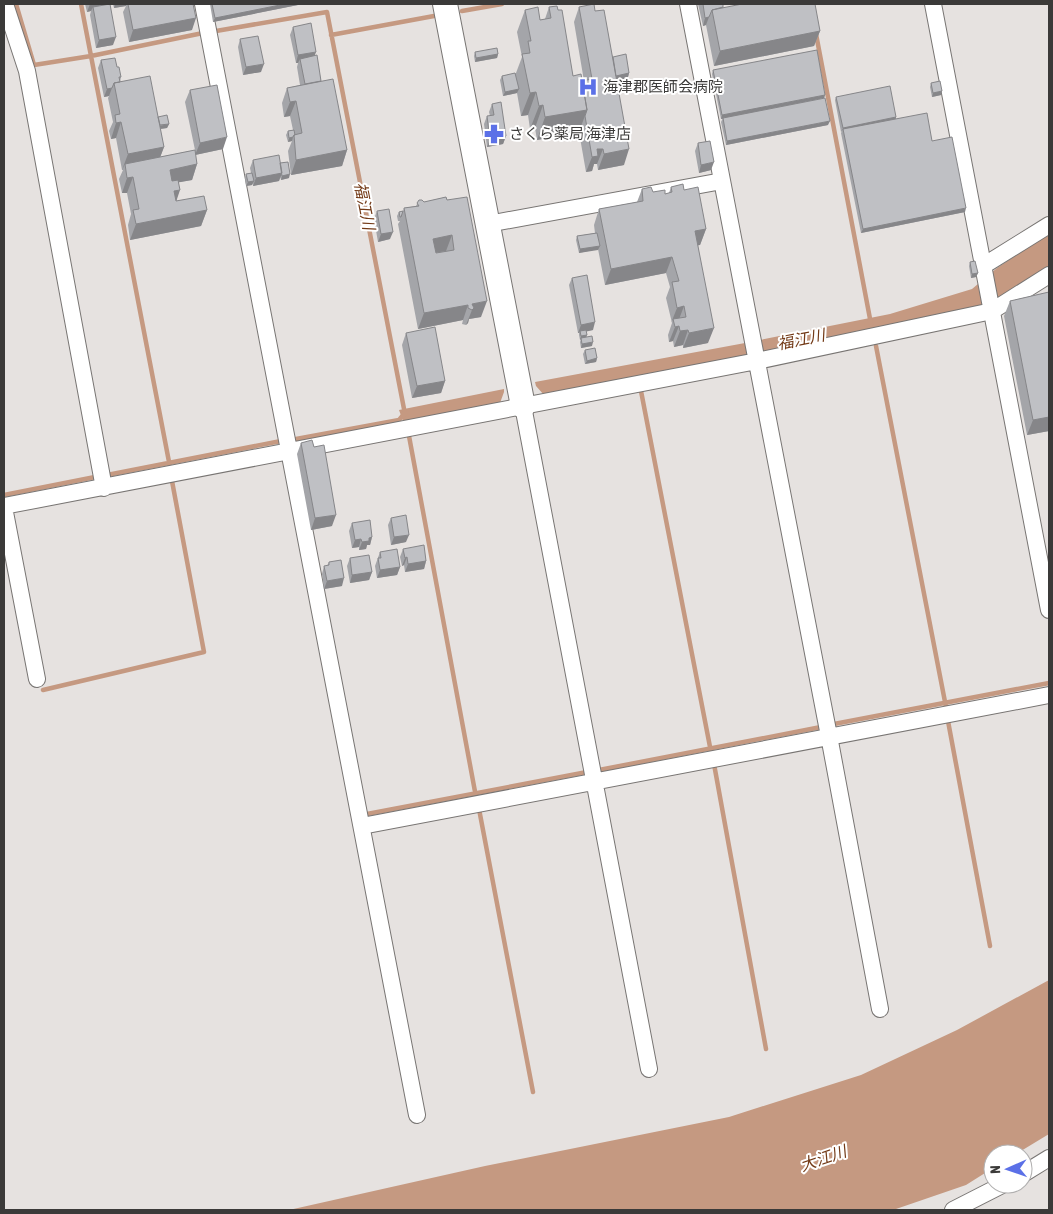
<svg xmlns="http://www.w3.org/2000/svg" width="1053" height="1214" viewBox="0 0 1053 1214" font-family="'Asap Condensed','Noto Sans JP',sans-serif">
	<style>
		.water { fill: #c59981 }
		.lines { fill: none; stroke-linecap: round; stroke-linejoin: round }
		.stream { stroke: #c59981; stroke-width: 4.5 }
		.street-casing { stroke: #787573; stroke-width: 18 }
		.secondary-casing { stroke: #787573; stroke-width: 26 }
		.street { stroke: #fff; stroke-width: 16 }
		.secondary { stroke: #fff; stroke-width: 24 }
		.wall { fill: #a4a5a9 }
		.shaded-wall { fill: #868689 }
		.building { fill: #bfc0c4; stroke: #868689; fill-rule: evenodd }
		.labels { text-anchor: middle; stroke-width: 4; stroke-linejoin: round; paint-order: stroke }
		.poi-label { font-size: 15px; fill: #3b3a39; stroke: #fff; text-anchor: start }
		.water-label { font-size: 16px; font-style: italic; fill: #733a17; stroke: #fff }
	</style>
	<rect width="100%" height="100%" fill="#e6e2e0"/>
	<path class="water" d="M1049,233V266L999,297L974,308L825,340L544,395L536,386L535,382L745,343L890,314L972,289L997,268Z
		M504,389V392L500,403L403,421L399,410Z
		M1049,980V1134L1016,1154H993V1168L966,1185L896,1209L289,1210L485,1166L729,1117L861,1075L957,1030Z"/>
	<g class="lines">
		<path class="stream" d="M16,4L34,65L91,56L203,33
			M81,4L170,467
			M462,11L502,4
			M216,31L327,12L405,414
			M816,34L871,324
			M331,35L434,16
			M876,346L946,707
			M641,391L711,752
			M409,436L476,797
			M296,439L399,420L404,414
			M107,475L281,441
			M4,495L95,477
			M43,690L204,652L172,481
			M948,721L990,946
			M834,724L1049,683
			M714,764L766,1049
			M599,770L821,727
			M479,809L533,1092
			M367,814L587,772"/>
		<defs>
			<path id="street" d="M5,4L27,71L104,488
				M203,4L417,1115
				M688,4L829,736L880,1009
				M933,4L1049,610
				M488,224L722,181
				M983,266L1049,225
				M523,406L649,1069
				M4,506L757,361L992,311L1049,275
				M4,507L37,679
				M362,826L1049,695
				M1023,1174L1049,1158
				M953,1210L1004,1184"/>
			<path id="secondary" d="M445,4L523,406"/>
		</defs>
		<use href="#street" class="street-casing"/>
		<use href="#secondary" class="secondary-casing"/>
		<use href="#street" class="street"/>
		<use href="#secondary" class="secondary"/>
	</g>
	<path class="wall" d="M85,4H110L113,45L96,48L90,15L91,11L87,12Z
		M113,4H193L192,30L129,42L123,12L126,6L114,8Z
		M210,4H303L213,22Z
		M698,4H723V7L820,31L814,46L714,66L706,25L703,26Z
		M549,7L573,76L582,81H584L574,22L579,7L595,11L613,57L629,73L627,81L617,83L624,165L598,170L597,164H594L592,171L586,172L579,132L537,140L535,128L530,129L528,115L521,116L517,93L503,96L500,80L502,76L516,73L522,57L517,32L525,10L540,20L545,19Z
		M293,27L315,56L321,81L347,150L342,166L291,175L288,151L292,141L288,142L286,135L288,131L293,130L290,116L284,117L282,103L287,88L300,85L297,67L298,63H296L290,35Z
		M240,39L261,72L243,75L238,47Z
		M475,52L498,54L497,58L475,62L474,56Z
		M101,60L117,67L121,77L120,82L158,117L169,124L167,128L160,129L164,147L160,157L195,150L185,102L190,90L223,149L195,155L197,164L192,180L179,182L176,201L207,210L201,226L130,240L128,225L131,214L127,193H122L119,179L123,170H122L116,138L111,139L109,131L113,122L108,98L109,96L104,97L98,68Z
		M713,70L825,95L824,98L721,119L712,74Z
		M931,83L941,95L932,97L930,87Z
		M836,97L896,117V119L932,141L965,212L861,233L841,133L842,131L841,132L835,100Z
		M492,104L506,136L503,144L487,147L484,124L487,116H490L489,112Z
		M723,118L828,125L726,145L721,122Z
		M698,143L711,170L699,173L695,151Z
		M253,160L280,163L289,178L281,180L280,177L279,181L253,186V183L252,185L246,186L245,178L246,174L251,173L250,168Z
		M671,187L684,190L706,229L700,245H698L708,343L683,348V345L674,347L673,341L669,342L668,335L672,323L666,298L670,287L666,273L605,285L598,249L579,253L576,240L577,236L595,233L594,225L599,209L637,202L642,189L653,192L665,194L669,193Z
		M446,197L481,317L469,319L468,323L466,325L462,324L463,320L418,329L398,224L400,221H398L397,216L399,212L403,211L404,208L416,206L419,200L424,202Z
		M377,211L390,239L378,242L374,219Z
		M970,262L978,273L976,277L971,278L969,266Z
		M572,278L593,330L586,331V337L592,346L581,348L580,342L581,339L580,340L579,335V333H578L569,285Z
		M1049,292V431L1027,435L1004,316L1010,301Z
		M406,333L445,381L441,393L412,398L402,345Z
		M585,350L597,358L596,362L585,364L583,354Z
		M301,443L314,447L332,526L311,530L297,454Z
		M391,518L406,542L391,545L388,525Z
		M352,523L372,537L370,545H367L366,549L359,550V547L352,548L349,531Z
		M403,549L426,561L424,569L405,572L404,565L402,566L400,557Z
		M380,552L400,567L397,575L377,578L375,566Z
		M350,558L372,572L369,580L350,583L347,566Z
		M329,562L342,586L324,589L322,574L324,566H327Z"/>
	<path class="shaded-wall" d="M90,4H110L93,7L91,11L87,12Z
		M115,4H126V6L114,8Z
		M285,4H303L213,22L215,18Z
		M709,17L706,25L703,26L705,18Z
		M196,18L192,30L129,42L133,30Z
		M820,31L814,46L714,66L720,51Z
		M116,37L113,45L96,48L99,40Z
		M316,52L313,60L300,59L298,63H296L298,55Z
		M498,54L497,58L475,62L476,58Z
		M264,64L261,72L243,75L246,67Z
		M629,73L627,81L610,84L613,76Z
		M112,88L109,96L104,97L107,89Z
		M519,89L517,93L503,96L505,92Z
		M942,91L941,95L932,97L933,93Z
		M536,92L528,115L521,116L530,93Z
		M825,95L824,98L721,119L722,115Z
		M296,101L290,116L284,117L290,102Z
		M543,105L535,128L530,129L539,106Z
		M587,110L579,132L537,140L545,117Z
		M896,117L895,121L843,129L841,132L843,128Z
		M830,121L828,125L726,145L727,141Z
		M121,122L116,138L111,139L116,123Z
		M169,124L167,128L152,130L154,127Z
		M506,136L503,144L487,147L490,139Z
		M227,137L223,149L195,155L200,143Z
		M293,137L292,141L288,142L289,138Z
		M164,147L158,163L125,164L122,170L128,154Z
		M597,149H603L597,164H594L592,171L586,172L592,157Z
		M629,149L624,165L598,170L604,154Z
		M347,150L342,166L291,175L296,160Z
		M714,162L711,170L699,173L701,165Z
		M197,164L192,180L164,185L170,170Z
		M282,173L279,181L253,186L256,178Z
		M290,174L289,178L281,180L282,176Z
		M133,177L127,193H122L127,178Z
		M254,181L252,185L246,186L248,182Z
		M180,190L175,205L174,191Z
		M966,208L965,212L861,233L863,229Z
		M207,210L201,226L130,240L136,224Z
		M706,229L700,245L690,247L695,231Z
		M393,232L390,239L378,242L381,234Z
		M452,235L446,251L427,254L433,239Z
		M600,246L598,250L579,253L580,249Z
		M672,257L666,273L605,285L611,269Z
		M978,273L976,277L971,278L972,274Z
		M487,301L481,317L469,319L468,323L466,325L472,310V304Z
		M468,305L463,320L418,329L424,313Z
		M684,306L678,322L673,319L671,323L677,308Z
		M595,322L593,330L580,333V331L579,333H578L581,325Z
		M679,326L673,341L669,342L675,327Z
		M714,328L708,343L683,348L689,333Z
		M688,330L683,345L674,347L680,331Z
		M587,335L586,339L581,338V339L580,340L581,336Z
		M593,342L592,346L581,348L582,344Z
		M597,358L596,362L585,364L587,361Z
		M445,381L441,393L412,398L417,386Z
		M1049,417V431L1027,435L1033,420Z
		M336,515L332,526L311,530L315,518Z
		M409,535L406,542L391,545L394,537Z
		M372,537L370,545H367L366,549L359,550L362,542L369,538Z
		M361,539L359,547L352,548L355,540Z
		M407,557L404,565L402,566L405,558Z
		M426,561L424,569L405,572L408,564Z
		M400,567L397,575L377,578L380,570Z
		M372,572L369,580L350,583L352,575Z
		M344,578L342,586L324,589L327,581Z"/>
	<path class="building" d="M110,4L116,37L99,40L93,7Z
		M128,4H193L196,18L133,30Z
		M212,4H285L215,18Z
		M594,4L595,11L604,10L629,149L604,154L603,149H597L598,156L592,157L585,116L587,110L582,81L592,79L579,7Z
		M703,4H723V7L712,10L709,17L705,18Z
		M742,4H815L820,31L720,51L712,10Z
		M557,6L558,10H562L573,76L581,74L587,110L545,117L543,105L539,106L536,92L530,93L522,54L530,53L528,41H531L525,10L538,7L540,20L551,18L549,7Z
		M311,23L316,52L298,55L293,27Z
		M258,36L264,64L246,67L240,39Z
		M497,48L498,54L476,58L475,52Z
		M817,50L825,95L722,115L713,70Z
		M626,54L629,73L616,76L613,57Z
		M317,55L321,81L305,84L300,59Z
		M115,58L117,67H119L121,77H119L120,82L114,83L112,88L107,89L101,60Z
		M515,73L519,89L505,92L502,76Z
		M150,76L164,147L128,154L121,122L116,123L115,115L120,114L114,83Z
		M333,79L347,150L296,160L294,135L302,133L296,101L290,102L287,88Z
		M940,81L942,91L933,93L931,83Z
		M217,85L227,137L200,143L190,90Z
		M890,86L896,117L843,128L836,97Z
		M825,98L830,121L727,141L723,118Z
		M501,102L506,136L490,139L487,116L494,115L492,104Z
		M927,113L932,141L952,137L966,208L863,229L843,129Z
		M167,115L169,124L160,125L158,117Z
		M294,130L295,135H294L293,137L289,138L288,131Z
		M710,141L714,162L701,165L698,143Z
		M195,150L197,164L170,170L172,181L178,180L180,190L174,191L176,201L204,196L207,210L136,224L133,210L139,209L133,177L127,178L125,164Z
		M279,155L282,173L256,178L253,160Z
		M288,162L290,174L282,176L280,163Z
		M252,173L254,181L248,182L246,174Z
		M683,184L684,190L698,187L706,229L695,231L714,328L689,333L688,330L680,331L679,326L675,327L673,319L686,317L684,306L677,308L672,282L679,281L672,257L611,269L599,209L643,201L642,189L651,187L653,192L665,190V194L672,192L671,187Z
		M446,197L447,200L467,197L487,301L472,304L474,308L472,310L468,308V305L424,313L404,208L419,206L417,203L419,200H422L424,202ZM452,235L454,250L436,253L433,239Z
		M389,209L393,232L381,234L377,211Z
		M403,211L401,217H400L399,212Z
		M597,233L600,246L580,249L577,236Z
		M975,261L978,273L972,274L970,262Z
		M587,275L595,322L581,325L572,278Z
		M1049,292V417L1033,420L1010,301Z
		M435,327L445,381L417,386L406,333Z
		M586,330L587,335L581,336L580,331Z
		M592,336L593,342L582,344L581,338Z
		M595,348L597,358L587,361L585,350Z
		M312,440L314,447L324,445L336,515L315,518L301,443Z
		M406,515L409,535L394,537L391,518Z
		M370,520L372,537L369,538V541L362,542L361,539L355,540L352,523Z
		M424,545L426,561L408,564L407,557L405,558L403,549Z
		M397,549L400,567L380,570L378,558H381L380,552Z
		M369,555L372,572L352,575L350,558Z
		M341,560L344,578L327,581L324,566L329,565V562Z"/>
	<defs>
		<symbol id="hospital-bare" viewBox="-9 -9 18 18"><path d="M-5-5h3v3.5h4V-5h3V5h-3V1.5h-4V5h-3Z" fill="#5b70e7" stroke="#fff" stroke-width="2.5" paint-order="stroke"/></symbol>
		<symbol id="pharmacy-bare" viewBox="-9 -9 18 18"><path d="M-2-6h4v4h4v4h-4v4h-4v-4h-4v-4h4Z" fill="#5b70e7" stroke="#fff" stroke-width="2.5" paint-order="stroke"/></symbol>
	</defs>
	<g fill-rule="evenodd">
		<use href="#hospital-bare" x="574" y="73" width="28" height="28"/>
		<use href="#pharmacy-bare" x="480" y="120" width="28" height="28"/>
	</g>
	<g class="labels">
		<g class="poi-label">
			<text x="603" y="92">海津郡医師会病院</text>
			<text x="509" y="139">さくら薬局 海津店</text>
		</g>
		<g class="water-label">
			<text transform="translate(365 206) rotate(79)" y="6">福江川</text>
			<text transform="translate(801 339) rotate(-11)" y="6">福江川</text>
			<text transform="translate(823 1158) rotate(-19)" y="6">大江川</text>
		</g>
	</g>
	<rect width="1053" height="1214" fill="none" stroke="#3b3a39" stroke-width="10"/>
	<g transform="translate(1008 1169) rotate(268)"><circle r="24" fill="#ffffff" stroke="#b1b0b0"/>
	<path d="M0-4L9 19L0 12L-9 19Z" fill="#5b70e7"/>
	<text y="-8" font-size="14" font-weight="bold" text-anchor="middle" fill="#3b3a39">N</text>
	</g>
</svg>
